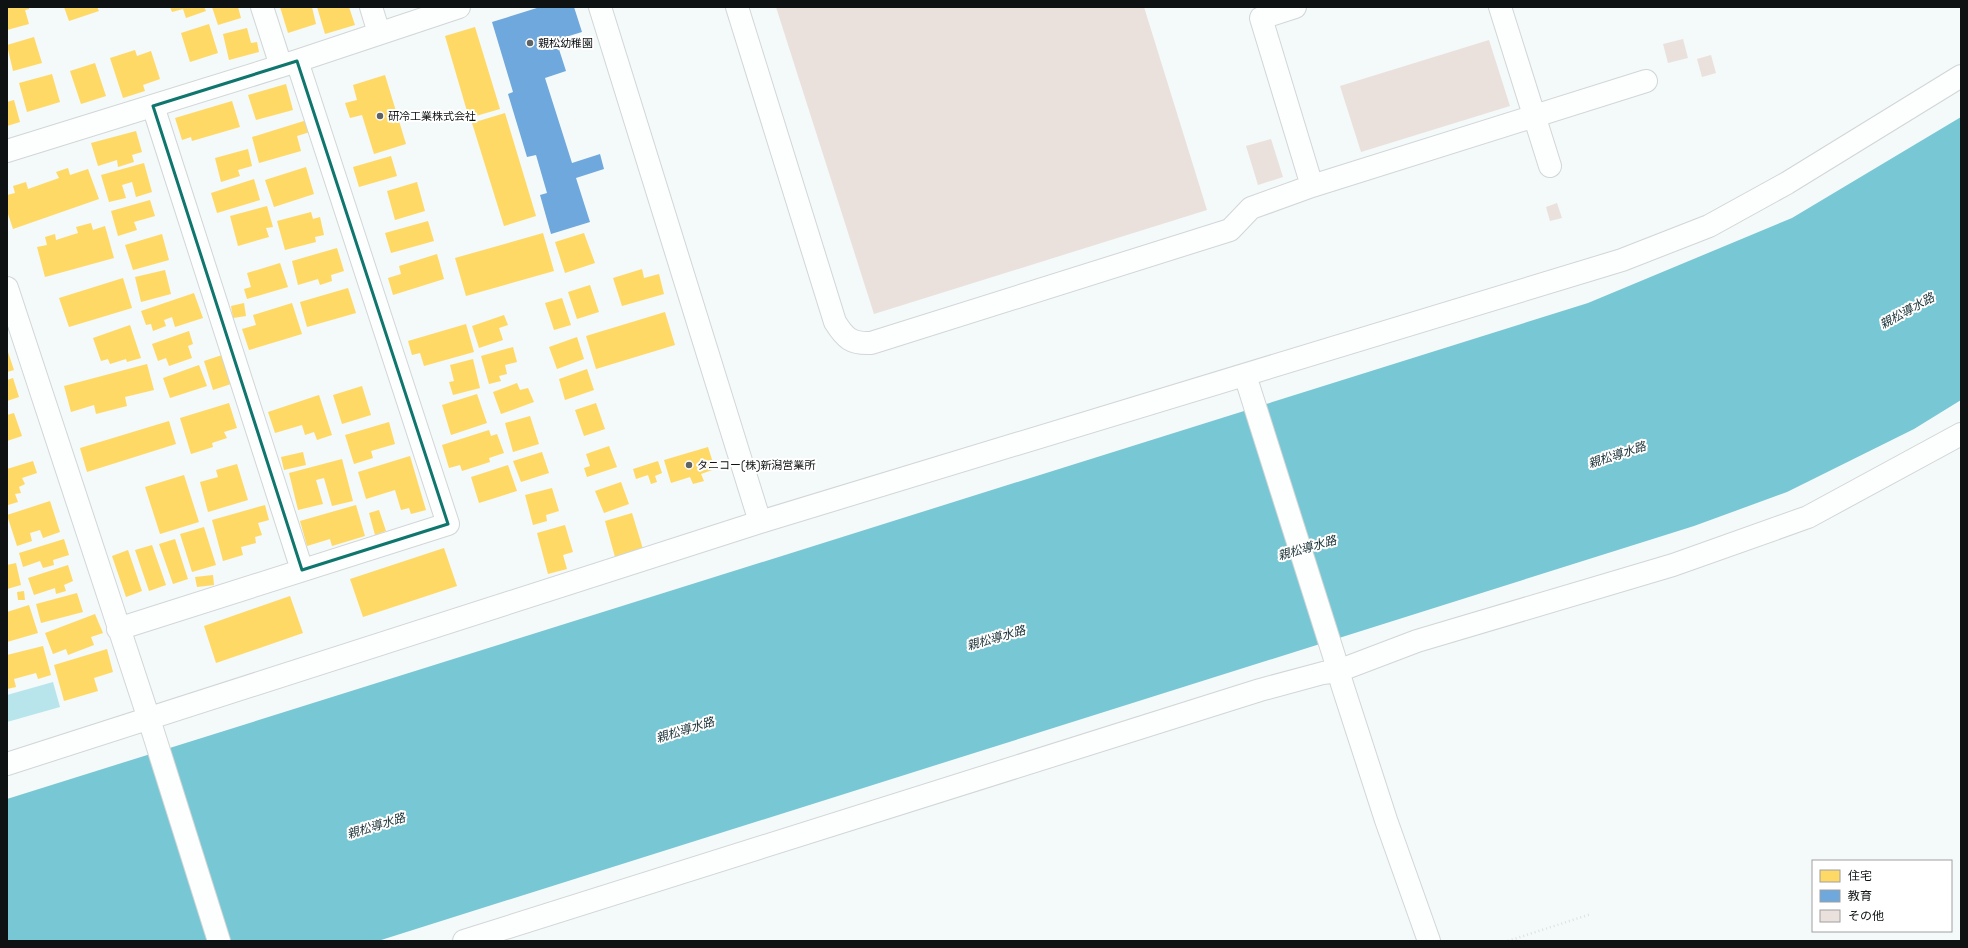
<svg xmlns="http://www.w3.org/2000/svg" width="1968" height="948" viewBox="0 0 1968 948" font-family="'Space Grotesk','Noto Sans JP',sans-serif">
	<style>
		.green { fill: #b8e5ec }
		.water { fill: #77c7d4 }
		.homes { fill: #ffd966 }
		.schools { fill: #6fa8dc }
		.building { fill: #eae1dd }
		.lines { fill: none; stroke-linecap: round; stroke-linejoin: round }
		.minor-casing { stroke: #d2d6d6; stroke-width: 24 }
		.path { stroke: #dfe0e0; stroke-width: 2.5; stroke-dasharray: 1 3; stroke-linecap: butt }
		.minor { stroke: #fdfefe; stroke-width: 22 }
		.marked { fill: none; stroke: #0f766e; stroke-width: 3; stroke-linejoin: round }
		.poi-dot { fill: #5f6364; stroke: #fff; stroke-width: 1.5 }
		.labels { text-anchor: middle; stroke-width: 4; stroke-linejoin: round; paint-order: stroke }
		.poi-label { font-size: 11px; fill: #0f1213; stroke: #fff; text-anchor: start }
		.water-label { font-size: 12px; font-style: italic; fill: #1a3237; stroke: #fff }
	</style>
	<rect width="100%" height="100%" fill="#f4f9f9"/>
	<path class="green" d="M53,682L60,707L7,722V695Z"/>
	<path class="water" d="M1961,117V400L1914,429L1787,492L1694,526L378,941H7V799L1588,303L1792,218Z"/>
	<path class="homes" d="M7,7H29V9L25,10L29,24L7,30Z
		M64,7H97L99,11L69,21Z
		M170,7H204L206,11L186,18L183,9L172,12Z
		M212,7H238L241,18L218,25Z
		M280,7H312L316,24L288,33Z
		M317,7H349L355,25L325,34Z
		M209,24L218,53L190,62L181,33Z
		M475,27L500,109L469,118L445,36Z
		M247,28L251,43L257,42L259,52L229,60L223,34Z
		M34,37L42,63L13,71L7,45Z
		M135,50L137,56L151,51L160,79L143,85L145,91L123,98L110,58Z
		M95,63L106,96L81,104L70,71Z
		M52,74L60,102L27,112L19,83Z
		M385,75L406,144L374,154L362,115L350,118L345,103L357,100L353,85Z
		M286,84L293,110L256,120L248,95Z
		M14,100L20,122L7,126V102Z
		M232,101L240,127L192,141L191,137L182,140L175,118Z
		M505,113L536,216L504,226L472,123Z
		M307,120L310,132L297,136L301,151L259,163L252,137Z
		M136,131L142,152L132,155L134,162L118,167L117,160L98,166L91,143Z
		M248,149L252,166L238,170L240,176L221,182L215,158Z
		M391,156L397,176L359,187L353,167Z
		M144,163L152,192L136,197L132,182L122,185L126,198L109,202L101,175Z
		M306,167L314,194L274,207L265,180Z
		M68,168L70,175L88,169L99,199L13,229L7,211V195L15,193L13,186L26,182L28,189L59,178L56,172Z
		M254,179L260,200L217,213L211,193Z
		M417,182L425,211L395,220L387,191Z
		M150,200L155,216L134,222L137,230L118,236L111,211Z
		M267,206L273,227L266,228L269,237L238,246L230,216Z
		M311,212L313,219L320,217L324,235L315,237L316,242L285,250L277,221Z
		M428,221L434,241L391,253L385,233Z
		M91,223L93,230L105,226L114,258L45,277L37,247L47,245L45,237L55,234L56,240L78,233L76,227Z
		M543,233L554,271L466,296L455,258Z
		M584,233L595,263L565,273L555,242Z
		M162,234L169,260L133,270L125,245Z
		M337,248L344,271L331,275L332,281L320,285L318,279L298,285L292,261Z
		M437,254L444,279L393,295L388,278L401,274L399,266Z
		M280,263L288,287L247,299L244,289L251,287L247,273Z
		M642,269L644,278L659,274L664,294L622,306L613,278Z
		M165,270L171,294L141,302L135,277Z
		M123,278L132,308L69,327L59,298Z
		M590,285L599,312L577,319L568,292Z
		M348,288L356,313L307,327L300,302Z
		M194,293L203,318L175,327L172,317L164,320L166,326L153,331L151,324L146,325L141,311Z
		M562,298L571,325L554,330L545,303Z
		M244,303L246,316L233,318L231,306Z
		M292,303L302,334L249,350L242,329L256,325L253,315Z
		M665,312L675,345L596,369L586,336Z
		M504,315L508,325L499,328L503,340L479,348L472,326Z
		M466,324L474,352L424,366L420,353L412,355L408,341Z
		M130,325L141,358L127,362L126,359L110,364L108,359L101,361L93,338Z
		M189,331L193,344L188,346L192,358L169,366L166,358L158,361L152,344Z
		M577,337L584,359L557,369L549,347Z
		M513,347L517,362L505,365L507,374L499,376L501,381L489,384L481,356Z
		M7,349L14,370L7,372Z
		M222,355L231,384L213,390L204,361Z
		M473,359L480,388L453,395L449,382L454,381L450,365Z
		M147,364L154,390L125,397L127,406L96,414L94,405L71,412L64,386Z
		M199,365L207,386L170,398L163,378Z
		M587,369L594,390L565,400L559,379Z
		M13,378L19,397L7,401V380Z
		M517,383L520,390L528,388L534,402L501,414L493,392Z
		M362,386L371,415L342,424L333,395Z
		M477,394L487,423L451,435L442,405Z
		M319,395L332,435L317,440L314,432L305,435L302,425L275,433L268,412Z
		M229,403L237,428L224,432L227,438L212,443L213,447L191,454L180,418Z
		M596,403L605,429L584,436L575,410Z
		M14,413L22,436L7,441V415Z
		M530,416L539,444L513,452L505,423Z
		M169,421L176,444L87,472L80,448Z
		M389,422L395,444L371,451L373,458L354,464L345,435Z
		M489,430L491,436L497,434L504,453L489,458L490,462L462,471L460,465L449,468L442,445Z
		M609,446L617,467L587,477L584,468L590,466L586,454Z
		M708,447L715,469L701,474L704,481L693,484L690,477L671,483L664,460Z
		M303,452L306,465L284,470L281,457Z
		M542,452L549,473L521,482L513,461Z
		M410,456L426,510L411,514L409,508L401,510L395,490L366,499L358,472Z
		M342,459L353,501L332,506L324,478L316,480L323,504L298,510L289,473Z
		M33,461L37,473L22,478L25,484L19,487L21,493L15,494L18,502L8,505L7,469Z
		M658,461L662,473L655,476L657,482L651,484L648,475L636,479L633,469Z
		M237,464L248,500L208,512L200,482L218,477L216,470Z
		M508,465L517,491L479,503L471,477Z
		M184,475L199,522L160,534L145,487Z
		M621,482L629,504L604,513L595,491Z
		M552,488L559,511L546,515L547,521L533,525L525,495Z
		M50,501L60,532L43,538L40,530L30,533L32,541L17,546L7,515Z
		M265,505L269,520L258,523L262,535L255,537L256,543L241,547L243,555L223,561L212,520Z
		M356,505L365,536L332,546L330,539L307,546L300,521Z
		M379,510L386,531L375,535L369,513Z
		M632,513L643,549L615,557L605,521Z
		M565,525L573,552L563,555L567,569L548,574L537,533Z
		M204,527L216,565L192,572L180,534Z
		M64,539L69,555L53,560L54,565L43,568L40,561L23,567L19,553Z
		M175,539L188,579L173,584L159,544Z
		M152,545L166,585L149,591L135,550Z
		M444,548L457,586L363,617L350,579Z
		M128,550L142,591L126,597L112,556Z
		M16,563L21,585L7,589V565Z
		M68,565L73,581L64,585L66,591L56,594L55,588L34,595L28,578Z
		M213,575L214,585L197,587L195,577Z
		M24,591L25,600H18L17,592Z
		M77,593L83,612L41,623L36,604Z
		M290,596L303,633L216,663L204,626Z
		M29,605L38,633L7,642V612Z
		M95,614L103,633L91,637L94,645L68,655L66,649L53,654L45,633Z
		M43,646L51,675L38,679L36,673L14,679L16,687L7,689V655Z
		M107,649L113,672L94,678L98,691L64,701L54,665Z"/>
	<path class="schools" d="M540,7H574L582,32L556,40L566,71L545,78L572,163L600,154L604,169L576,178L590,222L551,234L540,195L547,193L536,155L527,157L508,94L513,92L492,22Z"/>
	<path class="building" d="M776,7H1144L1207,210L874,314Z
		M1683,39L1688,58L1668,63L1663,44Z
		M1489,40L1510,106L1361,152L1340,86Z
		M1711,55L1716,73L1702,77L1697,59Z
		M1271,139L1283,177L1258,185L1246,146Z
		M1557,203L1562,218L1550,221L1546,207Z"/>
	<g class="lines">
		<defs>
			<path id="minor" d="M262,7L281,66
				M371,7L379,33
				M600,7L760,522
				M737,7L835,322C845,338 851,344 871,343L1230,230L1251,208L1312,186L1646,81
				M1295,7L1261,18L1312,186
				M1500,7L1550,166
				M153,106L302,570
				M7,151L297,61L459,7
				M7,288L149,719L219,941
				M1245,375L1334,656L1342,684L1386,820L1429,941
				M118,629L448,524L297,61
				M7,764L760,522L1622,260L1709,226L1787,183L1961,76
				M464,941L1260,690L1323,673L1338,671L1417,641L1673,565L1808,517L1961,434"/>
		</defs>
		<use href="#minor" class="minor-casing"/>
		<path class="path" d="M1508,941L1591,914"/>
		<use href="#minor" class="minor"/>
	</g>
	<path class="marked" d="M297,61L448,524L302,570L153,106Z"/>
	<g class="poi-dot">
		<circle cx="530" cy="43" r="4"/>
		<circle cx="380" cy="116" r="4"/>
		<circle cx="689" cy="465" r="4"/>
	</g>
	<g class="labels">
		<g class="poi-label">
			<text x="538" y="47">親松幼稚園</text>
			<text x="388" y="120">研冷工業株式会社</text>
			<text x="697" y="469">タニコー(株)新潟営業所</text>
		</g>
		<g class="water-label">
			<text transform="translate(1907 311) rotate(-29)" y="4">親松導水路</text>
			<text transform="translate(1617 455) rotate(-18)" y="4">親松導水路</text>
			<text transform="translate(1307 548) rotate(-16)" y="4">親松導水路</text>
			<text transform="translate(996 638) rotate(-16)" y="4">親松導水路</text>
			<text transform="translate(685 730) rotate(-17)" y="4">親松導水路</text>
			<text transform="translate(376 826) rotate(-17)" y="4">親松導水路</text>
		</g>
	</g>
	<rect width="1968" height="948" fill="none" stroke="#0f1213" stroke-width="16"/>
	<rect x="1812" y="860" width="140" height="72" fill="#ffffff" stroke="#9fa0a1"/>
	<rect x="1820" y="870" width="20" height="12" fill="#ffd966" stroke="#9fa0a1"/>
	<text x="1848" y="880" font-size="12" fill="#0f1213">住宅</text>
	<rect x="1820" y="890" width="20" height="12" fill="#6fa8dc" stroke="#9fa0a1"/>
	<text x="1848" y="900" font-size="12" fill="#0f1213">教育</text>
	<rect x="1820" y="910" width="20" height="12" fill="#eae1dd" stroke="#9fa0a1"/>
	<text x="1848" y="920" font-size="12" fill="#0f1213">その他</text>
</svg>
